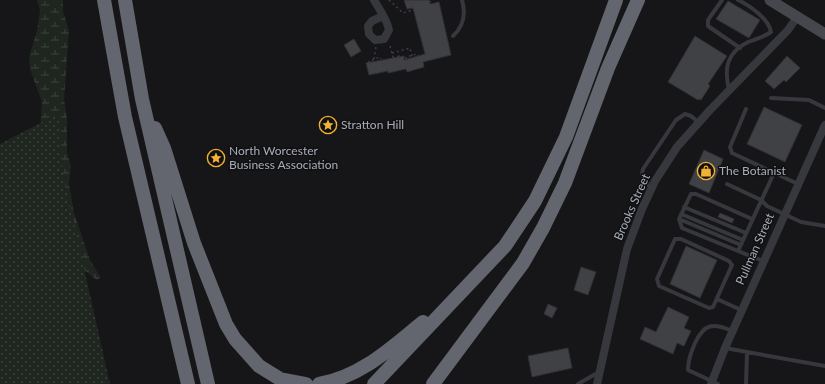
<svg xmlns="http://www.w3.org/2000/svg" width="825" height="384" viewBox="0 0 825 384" font-family="Lato,sans-serif">
	<style>
		.wetland { fill: url(#wetland-marsh) }
		.park { fill: url(#park-dots) }
		.building { fill: #404145; stroke: #303034 }
		.lines { fill: none; stroke-linecap: round; stroke-linejoin: round }
		.path { stroke: #3d3f44; stroke-width: 1.5; stroke-dasharray: 2 3; stroke-linecap: butt }
		.lane { stroke: #37383d; stroke-width: 4 }
		.street { stroke: #37383d; stroke-width: 8 }
		.secondary { stroke: #45474d; stroke-width: 11 }
		.highway { stroke: #63666e; stroke-width: 14 }
		.labels { text-anchor: middle; stroke-width: 3; stroke-linejoin: round; paint-order: stroke }
		.poi-label { font-size: 12px; fill: #a8adb8; stroke: #111113; text-anchor: start }
		.street-label { font-size: 12px; fill: #a8adb8; stroke: #111113 }
	</style>
	<defs>
		<pattern id="wetland-marsh" width="20" height="14" patternUnits="userSpaceOnUse"><rect width="20" height="14" fill="#1e261f"/><path d="M1 5h8M5 5V1M11 12h8M15 12V8" fill="none" stroke="#3c433d"/></pattern>
		<pattern id="park-dots" width="8" height="8" patternUnits="userSpaceOnUse"><rect width="8" height="8" fill="#1e261f"/><path d="M2 2h.1M6 6h.1" fill="none" stroke="#3c433d" stroke-width="1.8" stroke-linecap="round"/></pattern>
	</defs>
	<rect width="100%" height="100%" fill="#161618"/>
	<path class="wetland" d="M37,0H63V12L69,30L64,100L67,118V153L71,166L69,183L74,213L90,260L101,278L97,280L85,271L39,145L42,102L30,69L29,57L37,31L40,10Z"/>
	<path class="park" d="M56,115L60,120L62,170L110,384H0V144Z"/>
	<path class="building" d="M404,0H429L430,4L439,2L451,55L423,62L424,67L407,72L406,69L388,73V71L369,75L366,63L404,56V60L425,54L413,8L407,9Z
		M728,1L760,20L749,38L716,19Z
		M695,36L727,56L708,84L710,86L701,100L699,99L698,100L668,82Z
		M354,39L361,51L351,57L344,45Z
		M787,56L800,68L786,82L784,80L774,89L765,81Z
		M764,107L802,125L785,162L747,144Z
		M704,150L723,159L709,193L689,184Z
		M720,213L734,219L732,223L718,217Z
		M686,246L717,260L700,298L670,284Z
		M581,267L596,272L588,295L574,290Z
		M548,304L557,308L552,318L544,314Z
		M668,307L689,317L684,328L691,331L684,346L677,343L673,354L640,339L645,327L656,332Z
		M568,348L572,368L532,377L528,356Z"/>
	<g class="lines">
		<path class="path" d="M389,0L403,13L416,9
			M429,2L433,0
			M390,46L393,57
			M392,53L410,48L412,56
			M374,59L376,47
			M406,59V57L417,54L418,56
			M388,60L399,56V57
			M369,63V61L380,57L381,59"/>
		<path class="lane" d="M722,0L708,20V26L740,48
			M453,36C464,26 466,14 462,0
			M729,90C724,69 726,53 748,42C756,39 764,37 771,32C769,19 749,5 738,0
			M771,98L809,100L825,108
			M746,109L730,147L732,153L798,184
			M727,184L761,200L767,206L801,222L825,226
			M651,189L642,174L643,169L676,120L685,114L691,116L698,122
			M684,207L746,233
			M681,214L743,240
			M679,219L741,245
			M752,219L696,194H691L679,219L682,228L738,251L774,173
			M675,239H681L729,261L732,265L713,307L709,308L659,286L657,279Z
			M738,251L763,261
			M717,299L741,310
			M725,348L825,366
			M578,384L599,372
			M718,384L688,370C688,360 691,353 695,343C704,324 713,322 732,331
			M746,384L747,352"/>
		<path class="street" d="M374,0C379,9 387,19 389,30L384,39L375,40L369,34L368,26L372,21L383,16
			M597,384L627,249L642,209L655,181L677,147L710,110L788,30L797,17
			M711,384L725,348L825,125"/>
		<path class="secondary" d="M770,0L825,34"/>
		<path class="highway" d="M104,0L125,117L188,384
			M125,0L142,99L208,384
			M155,128L164,148L194,243L226,324L235,339L259,366L280,379L306,384
			M319,384C361,377 392,347 423,322
			M374,384L505,246L535,201L566,137L616,0
			M433,384L523,263L543,228L565,183L608,68L638,0"/>
	</g>
	<defs>
		<symbol id="sight-ring" viewBox="-11 -11 22 22"><circle r="9.5" fill="#111113" stroke="#f2b134" stroke-width="1.5"/><path d="M0-6L1.8-2.2L6-1.7L2.9 1.2L3.7 5.4L0 3.3L-3.7 5.4L-2.9 1.2L-6-1.7L-1.8-2.2Z" fill="#f2b134"/></symbol>
		<symbol id="shop-ring" viewBox="-11 -11 22 22"><circle r="9.5" fill="#111113" stroke="#f2b134" stroke-width="1.5"/><path d="M-5-2.5h2.3a2.7 3.5 0 0 1 5.4 0H5L5.5 6h-11ZM-1.5-2.5h3a1.5 2.3 0 0 0-3 0Z" fill="#f2b134"/></symbol>
	</defs>
	<g fill-rule="evenodd">
		<use href="#sight-ring" x="318" y="115" width="20" height="20"/>
		<use href="#sight-ring" x="206" y="148" width="20" height="20"/>
		<use href="#shop-ring" x="696" y="161" width="20" height="20"/>
	</g>
	<g class="labels">
		<g class="poi-label">
			<text x="341" y="129">Stratton Hill</text>
			<text x="229" y="155">North Worcester<tspan x="229" dy="14">Business Association</tspan></text>
			<text x="719" y="175">The Botanist</text>
		</g>
		<g class="street-label">
			<text transform="translate(632 207) rotate(-66)" y="4">Brooks Street</text>
			<text transform="translate(755 249) rotate(-66)" y="4">Pullman Street</text>
		</g>
	</g>
</svg>
